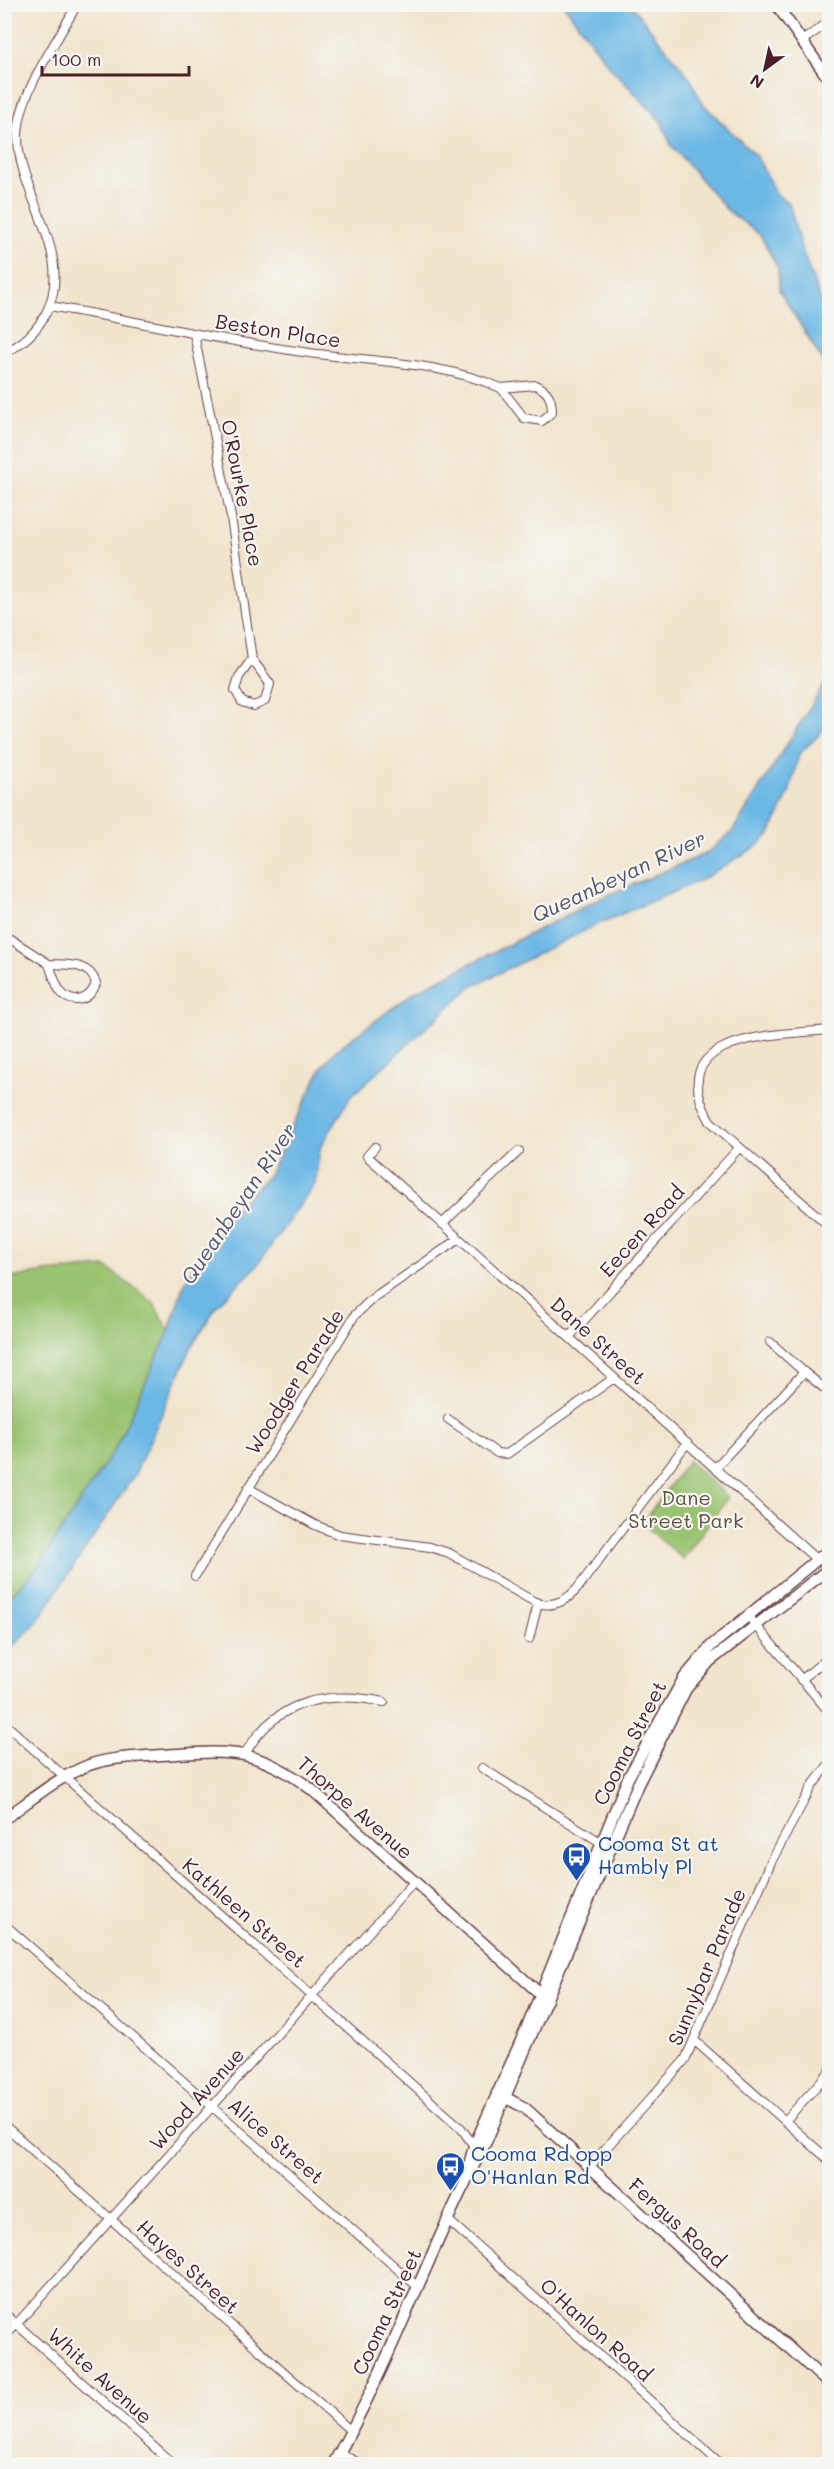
<svg xmlns="http://www.w3.org/2000/svg" width="834" height="2469" viewBox="0 0 834 2469" font-family="Mali,sans-serif">
	<style>
		.green { fill: #99c370; stroke: #72714e; stroke-width: 1.5 }
		.water { fill: #6cb8e5; stroke: #5b6c88; stroke-width: 1.5 }
		.lines { fill: none; stroke-linecap: round; stroke-linejoin: round }
		.minor-casing { stroke: #633d43; stroke-width: 10 }
		.tertiary-casing { stroke: #633d43; stroke-width: 13 }
		.secondary-casing { stroke: #633d43; stroke-width: 13 }
		.minor { stroke: #fff; stroke-width: 8 }
		.tertiary { stroke: #fff; stroke-width: 10 }
		.secondary { stroke: #fff; stroke-width: 10 }
		.labels { text-anchor: middle; stroke-width: 4.5; stroke-linejoin: round; paint-order: stroke }
		.street-label { font-size: 20px; fill: #4a1f2b; stroke: #f6f6f2 }
		.park-label { font-size: 20px; fill: #625040; stroke: #f6f6f2 }
		.transit-label { font-size: 20px; fill: #164399; stroke: #f6f6f2; text-anchor: start }
		.water-label { font-size: 21px; font-style: italic; fill: #56556c; stroke: #f6f6f2 }
	</style>
	<rect width="100%" height="100%" fill="#f6f6f2"/>
	<filter id="ink" filterUnits="userSpaceOnUse"><feTurbulence type="fractalNoise" baseFrequency=".0167" numOctaves="2"/><feDisplacementMap in="SourceGraphic" scale="12" xChannelSelector="R" yChannelSelector="G"/><feConvolveMatrix kernelMatrix="1 2 1 2 8 2 1 2 1" color-interpolation-filters="sRGB"/></filter>
	<filter id="wash" filterUnits="userSpaceOnUse"><feTurbulence type="fractalNoise" baseFrequency=".008" numOctaves="4" result="noise"/><feDisplacementMap in="SourceGraphic" scale="24" xChannelSelector="R" yChannelSelector="G"/><feGaussianBlur stdDeviation="1.35" result="paint"/><feColorMatrix in="noise" values="0 0 0 0 0 0 0 0 0 0 0 0 0 0 0 0 0 1.4 0 .05"/><feComposite in="paint" operator="in"/></filter>
	<g filter="url(#wash)">
		<rect width="100%" height="100%" fill="#f1e4cc"/>
		<path class="green" d="M106,1267L153,1302L169,1331L116,1447L36,1569L5,1602V1279L45,1272Z
			M688,1461L728,1497L683,1559L642,1523Z"/>
		<path class="water" d="M564,5H631L690,78L703,104L757,157L776,194L789,203L802,251L825,312L829,316V371L779,290L778,268L760,235L727,210L671,145L661,121L609,66Z
			M829,677V718L819,735L799,754L789,793L770,834L756,847L701,880L598,924L471,987L350,1097L320,1148L315,1184L255,1268L217,1305L191,1348L135,1474L36,1623L5,1654V1602L36,1569L116,1447L169,1331L182,1289L210,1234L269,1175L322,1067L337,1049L416,991L599,899L707,853L732,832Z"/>
	</g>
	<g filter="url(#ink)">
		<g class="lines">
			<defs>
				<path id="minor" d="M802,41L830,21
					M49,306C132,320 213,339 296,351C364,362 437,360 501,388
					M194,334L231,517L252,659L270,684L265,701L254,706L242,702L235,690L239,677L252,659
					M4,353C23,344 37,331 46,313C76,254 18,196 18,137C18,93 57,43 77,4
					M535,385C548,390 552,398 552,412L542,421L524,418L501,388Z
					M4,935L49,964
					M49,964C67,965 89,962 96,983C91,1000 72,1007 60,991C55,983 52,973 49,964Z
					M830,1030C774,1035 660,1034 710,1121L830,1227
					M375,1147L367,1156L817,1560
					M442,1224L519,1151
					M569,1337L739,1148
					M804,1372L830,1393
					M448,1419L497,1453L507,1454L614,1378
					M715,1468L804,1372L770,1342
					M248,1488L315,1525L340,1535L430,1547L449,1553L533,1601C550,1609 565,1602 577,1589L687,1443
					M195,1576L355,1315L374,1297L459,1239
					M748,1616L830,1713
					M529,1639L538,1603
					M801,1680L830,1656
					M4,1723L461,2128L474,2146
					M245,1754C275,1700 327,1690 384,1702
					M482,1768L605,1845
					M4,1924L418,2287
					M695,2041L830,2161
					M785,2121L830,2071
					M4,2125L351,2431
					M589,2167L685,2060L771,1862L812,1786L830,1763
					M448,2220L721,2464
					M4,2313L173,2464
					M4,2338L414,1882
					M340,2453L360,2464"/>
				<path id="tertiary" d="M776,4L830,81
					M4,1819C31,1800 58,1777 89,1765C112,1757 136,1757 161,1755C227,1751 255,1746 311,1789L547,2000
					M497,2093L525,2108L830,2385"/>
				<path id="secondary" d="M469,2165L474,2146L528,2025L628,1778L684,1678L712,1645L830,1549
					M333,2464C392,2361 430,2246 486,2142L638,1784L686,1689L710,1661L830,1568"/>
			</defs>
			<use href="#minor" class="minor-casing"/>
			<use href="#tertiary" class="tertiary-casing"/>
			<use href="#secondary" class="secondary-casing"/>
			<use href="#minor" class="minor"/>
			<use href="#tertiary" class="tertiary"/>
			<use href="#secondary" class="secondary"/>
		</g>
	</g>
	<defs>
		<symbol id="bus-pin" viewBox="-11 -11 22 30"><path d="M0 17L-7.5 6A9.5 9.5 0 1 1 7.5 6Z" fill="#1a4fb4" stroke="#f6f6f2"/><path d="M-5-6H5V4H4V6H2V4H-2V6H-4V4H-5ZM-3.5-4V0h7V-4ZM-3.5 1.2v1.5H-2V1.2ZM2 1.2v1.5H3.5V1.2Z" fill="#fff"/></symbol>
	</defs>
	<g fill-rule="evenodd">
		<use href="#bus-pin" x="560" y="1840" width="33" height="45"/>
		<use href="#bus-pin" x="434" y="2150" width="33" height="45"/>
	</g>
	<g class="labels">
		<g class="street-label">
			<text transform="translate(278 331) rotate(9)" y="7">Beston Place</text>
			<text transform="translate(242 493) rotate(79)" y="7">O'Rourke Place</text>
			<text transform="translate(642 1231) rotate(-48)" y="7">Eecen Road</text>
			<text transform="translate(598 1341) rotate(42)" y="7">Dane Street</text>
			<text transform="translate(295 1382) rotate(-58)" y="7">Woodger Parade</text>
			<text transform="translate(630 1743) rotate(-63)" y="7">Cooma Street</text>
			<text transform="translate(355 1808) rotate(41)" y="7">Thorpe Avenue</text>
			<text transform="translate(244 1913) rotate(41)" y="7">Kathleen Street</text>
			<text transform="translate(707 1967) rotate(-67)" y="7">Sunnybar Parade</text>
			<text transform="translate(197 2099) rotate(-48)" y="7">Wood Avenue</text>
			<text transform="translate(276 2141) rotate(41)" y="7">Alice Street</text>
			<text transform="translate(677 2223) rotate(42)" y="7">Fergus Road</text>
			<text transform="translate(188 2267) rotate(42)" y="7">Hayes Street</text>
			<text transform="translate(387 2312) rotate(-65)" y="7">Cooma Street</text>
			<text transform="translate(596 2330) rotate(42)" y="7">O'Hanlon Road</text>
			<text transform="translate(100 2376) rotate(42)" y="7">White Avenue</text>
		</g>
		<g class="park-label">
			<text x="686" y="1505">Dane<tspan x="686" dy="23">Street Park</tspan></text>
		</g>
		<g class="transit-label">
			<text x="598" y="1851">Cooma St at<tspan x="598" dy="23">Hambly Pl</tspan></text>
			<text x="471" y="2161">Cooma Rd opp<tspan x="471" dy="23">O'Hanlan Rd</tspan></text>
		</g>
		<g class="water-label">
			<text transform="translate(619 877) rotate(-25)" y="7">Queanbeyan River</text>
			<text transform="translate(239 1204) rotate(-56)" y="7">Queanbeyan River</text>
		</g>
	</g>
	<rect width="834" height="2469" fill="none" stroke="#f6f6f2" stroke-width="24"/>
	<g transform="translate(765 69) rotate(213)" stroke="#f6f6f2" stroke-width="4.5" paint-order="stroke">
	<path d="M0-4.5L10 22L0 15L-10 22Z" fill="#4a1f2b"/>
	<text y="-9" font-size="16" font-weight="bold" text-anchor="middle" fill="#4a1f2b">N</text>
	</g>
	<path d="M42 66v9h147v-9" fill="none" stroke="#4a1f2b" stroke-width="3"/>
	<text x="51" y="66" font-size="18" fill="#4a1f2b" stroke="#f6f6f2" stroke-width="4.5" paint-order="stroke">100 m</text>
</svg>
